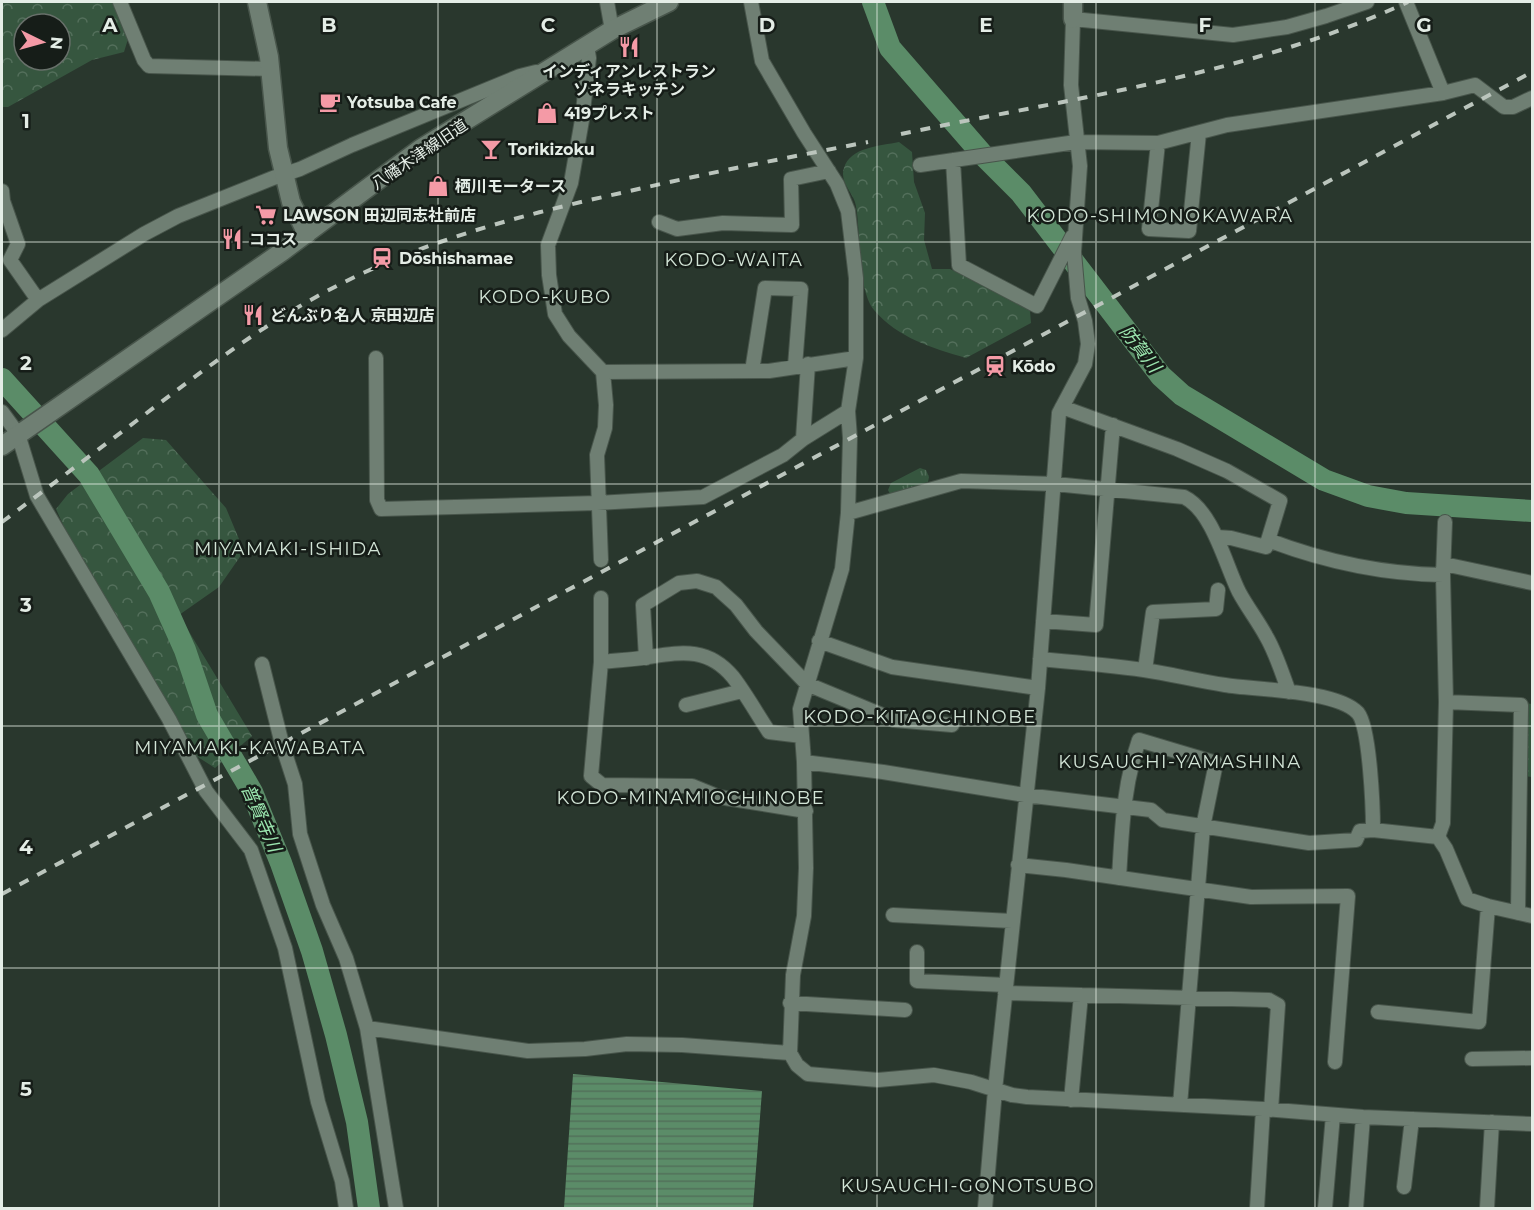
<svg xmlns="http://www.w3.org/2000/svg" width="1534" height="1210" viewBox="0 0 1534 1210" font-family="Montserrat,'Noto Sans JP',sans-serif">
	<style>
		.grass { fill: url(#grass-tufts) }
		.forest { fill: url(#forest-crowns); fill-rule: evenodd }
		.park { fill: url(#park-dots) }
		.water { fill: url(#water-rules) }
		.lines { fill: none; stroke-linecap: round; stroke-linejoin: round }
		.river { stroke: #5b8c68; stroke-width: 22 }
		.minor-casing { stroke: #48554b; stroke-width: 16 }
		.tertiary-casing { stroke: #48554b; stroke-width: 21 }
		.minor { stroke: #6f7f73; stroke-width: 14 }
		.tertiary { stroke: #6f7f73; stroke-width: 18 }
		.rail { stroke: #bbc5bd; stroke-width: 4; stroke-dasharray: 10 10; stroke-linecap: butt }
		.grid { fill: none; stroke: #e4ede6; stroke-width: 1.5; stroke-opacity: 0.55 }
		.labels { text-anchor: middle; stroke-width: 5; stroke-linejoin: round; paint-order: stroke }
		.poi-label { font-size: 16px; font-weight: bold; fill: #e4ede6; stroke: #161d18; text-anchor: start }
		.street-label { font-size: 16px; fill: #e4ede6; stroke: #161d18 }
		.neighbourhood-label { font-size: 18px; letter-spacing: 1.5px; fill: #d3e5d7; stroke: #161d18 }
		.water-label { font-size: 18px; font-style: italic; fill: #9be6af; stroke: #161d18 }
		.grid-label { font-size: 20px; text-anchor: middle; font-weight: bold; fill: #e4ede6; stroke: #161d18; stroke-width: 5; stroke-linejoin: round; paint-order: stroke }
	</style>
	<defs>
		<pattern id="grass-tufts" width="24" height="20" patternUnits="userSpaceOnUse" patternTransform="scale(1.5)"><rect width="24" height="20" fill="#36563f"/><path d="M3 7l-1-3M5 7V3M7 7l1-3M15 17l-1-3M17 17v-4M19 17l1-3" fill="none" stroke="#536f5b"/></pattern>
		<pattern id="forest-crowns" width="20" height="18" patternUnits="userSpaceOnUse" patternTransform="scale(1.5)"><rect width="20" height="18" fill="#36563f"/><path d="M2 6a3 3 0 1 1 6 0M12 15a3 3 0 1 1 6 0" fill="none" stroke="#536f5b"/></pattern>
		<pattern id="park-dots" width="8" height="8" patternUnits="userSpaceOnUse" patternTransform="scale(1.5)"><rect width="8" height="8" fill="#36563f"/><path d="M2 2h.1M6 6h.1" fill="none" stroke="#536f5b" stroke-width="1.8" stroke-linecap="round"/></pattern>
		<pattern id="water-rules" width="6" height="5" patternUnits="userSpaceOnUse" patternTransform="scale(1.5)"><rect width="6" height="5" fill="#5b8c68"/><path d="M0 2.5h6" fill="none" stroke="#52705a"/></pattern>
	</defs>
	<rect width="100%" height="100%" fill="#29372d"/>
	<path class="grass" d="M920,468L926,470L929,477L928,482L890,494L888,490L891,483Z"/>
	<path class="forest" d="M2,2H120L128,39L124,52L92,60L8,107H2ZM24,24H60V60H24Z
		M899,142L912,152L914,182L925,213L924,240L932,269H950L1015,300L1030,311L1031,323L966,358C932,348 898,338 874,310C857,289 861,234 856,206C854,193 839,183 844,168C850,147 880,146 899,142Z
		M143,438L166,440L226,508L244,551L219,587L179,615L252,736L215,768L187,750L87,578L56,509L68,494Z"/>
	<path class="park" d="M1525,703L1532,704V777L1523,776Z"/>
	<path class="water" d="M573,1074L762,1091L753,1208H564Z"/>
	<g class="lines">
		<path class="river" d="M873,2L890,48L983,155L1021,193L1161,376L1182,395L1324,480L1368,496L1406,503L1532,511
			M2,379L89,475L159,592L185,650L207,715L252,792L281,863L312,951L336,1035L357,1122L369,1208"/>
		<defs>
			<path id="minor" d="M120,2L144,60L149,66L270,69
				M607,2L612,30
				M751,2L762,61L804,133L837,184L848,211L856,278V358L848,411L850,438L848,513L842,569L800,709L804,762L806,868L804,916L793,975L790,1053L797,1065L808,1074L878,1080L934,1075L971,1082L1012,1095L1027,1097L1263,1109L1363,1117L1532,1124
				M1406,2L1443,93
				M587,46L589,58L582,120L571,183L548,245L549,275L555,314L569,336L603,372L606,405L605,428L597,455L601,560
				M1158,143L1149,229L1189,231L1199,133
				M953,160L959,265L1037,306L1072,237
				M920,165L1076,142L1158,143L1227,125L1443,93L1475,85L1504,107H1513L1532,98
				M2,191L3,201L18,244L10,260L38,300
				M659,222L677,229L723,223L792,225L791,179L829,171
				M2,330L38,300L144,234L178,216L273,178L300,169L352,145L520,76L536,72
				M376,358L377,500L381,509L597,503L703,497L783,455L803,439L848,411
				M752,371L765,288L801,289L795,366
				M603,372L769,371L856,358
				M1062,407L1177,449L1227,471L1280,501L1266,547L1231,538L1217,537
				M2,412L18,434L37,496L169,719L206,791L251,850L285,948L318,1102L342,1181L346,1208
				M803,439L808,364
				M848,513L961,481L1055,484L1184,497C1213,511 1225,564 1239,592C1247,607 1258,621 1266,636C1276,653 1282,673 1289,692
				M1268,540C1323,561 1384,574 1443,575L1445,522
				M1444,564L1532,583
				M601,598V662L591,776L602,785L692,786L719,797L806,811
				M1043,621L1096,625L1113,425
				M819,641L892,667L1038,688
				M646,658L643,605L679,583L697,581L716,587L736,605L756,631L807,684L894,720L952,725
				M1040,659C1074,662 1110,665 1144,670C1171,674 1198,681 1225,685C1256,690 1337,690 1358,713C1370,728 1373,809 1373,830
				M601,662C617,660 632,660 648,657C682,652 708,647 733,677C746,694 757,714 769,732L802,736
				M262,664L282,744L295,784L300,834L323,905L346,958L367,1028L396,1208
				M1145,670L1153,612L1216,609L1218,590
				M1446,702L1521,705L1518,913
				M686,705L742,691
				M804,762L883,772L1025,795L1151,810L1163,820L1309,843L1356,840L1360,831L1373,830L1438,837L1446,849L1467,899L1488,906L1532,916
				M1438,837L1443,823L1446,702L1443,575
				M1018,865L1066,870L1251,897L1348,896L1335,1062
				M1119,878C1122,829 1123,787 1139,740L1216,763L1203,827L1180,1105
				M893,915L1012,921
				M917,952V981L1006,985
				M1005,993L1269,1000L1278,1005L1271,1110
				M790,1003L905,1010
				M1378,1012L1479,1022L1488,906
				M367,1028L528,1051L585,1049L627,1044L682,1045L790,1053
				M1472,1059L1532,1058
				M1071,1100L1081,995
				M1404,1187L1412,1119
				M985,1208L995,1090L1038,688L1059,413L1085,364L1088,344L1085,321L1078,298L1074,252L1080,166L1071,85L1073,19L1233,35L1287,27L1326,16L1367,2
				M1257,1208L1263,1109
				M1325,1208L1333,1115
				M1356,1208L1363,1117
				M1487,1208L1492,1122"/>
			<path id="tertiary" d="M257,2L269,57L278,148L291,202L307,234
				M1073,2V19
				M2,446L283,251L420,149L612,30L669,2"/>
		</defs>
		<use href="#minor" class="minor-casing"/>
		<use href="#tertiary" class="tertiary-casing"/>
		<use href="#minor" class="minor"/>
		<use href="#tertiary" class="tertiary"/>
		<path class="rail" d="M901,134C1071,98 1250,75 1408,2
			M2,522C54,483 107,443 160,403C210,365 261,327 316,297C411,244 516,216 621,193C703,174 785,158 868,142
			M2,894L1532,72"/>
	</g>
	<path class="grid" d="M219,2V1208M438,2V1208M657,2V1208M877,2V1208M1096,2V1208M1315,2V1208M2,242H1532M2,484H1532M2,726H1532M2,968H1532"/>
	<defs>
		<symbol id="restaurant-bare" viewBox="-9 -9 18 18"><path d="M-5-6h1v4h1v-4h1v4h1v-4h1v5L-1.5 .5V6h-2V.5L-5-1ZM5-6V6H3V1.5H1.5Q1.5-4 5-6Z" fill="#f49aa6" stroke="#161d18" stroke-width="2.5" paint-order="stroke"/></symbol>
		<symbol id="cafe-bare" viewBox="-9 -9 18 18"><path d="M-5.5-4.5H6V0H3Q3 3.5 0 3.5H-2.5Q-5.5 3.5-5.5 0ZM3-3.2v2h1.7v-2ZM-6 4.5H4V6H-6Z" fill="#f49aa6" stroke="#161d18" stroke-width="2.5" paint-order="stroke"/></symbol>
		<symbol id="shop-bare" viewBox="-9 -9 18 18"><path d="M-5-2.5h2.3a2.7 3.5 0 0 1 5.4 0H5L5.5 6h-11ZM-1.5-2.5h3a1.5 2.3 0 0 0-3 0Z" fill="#f49aa6" stroke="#161d18" stroke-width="2.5" paint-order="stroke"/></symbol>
		<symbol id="bar-bare" viewBox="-9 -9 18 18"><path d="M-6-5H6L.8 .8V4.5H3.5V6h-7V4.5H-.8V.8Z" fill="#f49aa6" stroke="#161d18" stroke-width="2.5" paint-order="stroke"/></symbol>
		<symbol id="supermarket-bare" viewBox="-9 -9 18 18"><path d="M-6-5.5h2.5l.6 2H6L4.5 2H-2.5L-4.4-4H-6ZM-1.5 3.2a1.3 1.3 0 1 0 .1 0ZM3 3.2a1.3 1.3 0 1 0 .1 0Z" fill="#f49aa6" stroke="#161d18" stroke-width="2.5" paint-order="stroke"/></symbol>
		<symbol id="station-bare" viewBox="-9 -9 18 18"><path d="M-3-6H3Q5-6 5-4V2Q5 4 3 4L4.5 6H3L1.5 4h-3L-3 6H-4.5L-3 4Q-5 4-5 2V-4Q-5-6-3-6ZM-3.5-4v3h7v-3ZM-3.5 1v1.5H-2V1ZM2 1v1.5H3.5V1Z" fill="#f49aa6" stroke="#161d18" stroke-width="2.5" paint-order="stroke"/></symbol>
	</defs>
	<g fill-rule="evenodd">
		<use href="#restaurant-bare" x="614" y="32" width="30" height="30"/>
		<use href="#cafe-bare" x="315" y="87" width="30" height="30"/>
		<use href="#shop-bare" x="532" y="98" width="30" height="30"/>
		<use href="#bar-bare" x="476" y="134" width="30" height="30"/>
		<use href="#shop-bare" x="423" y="171" width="30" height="30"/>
		<use href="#supermarket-bare" x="251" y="200" width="30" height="30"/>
		<use href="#restaurant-bare" x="217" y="224" width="30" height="30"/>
		<use href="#station-bare" x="367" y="243" width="30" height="30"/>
		<use href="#restaurant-bare" x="238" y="300" width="30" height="30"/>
		<use href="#station-bare" x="980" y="351" width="30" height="30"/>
	</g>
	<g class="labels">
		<g class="poi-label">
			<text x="629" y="77" text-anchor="middle">インディアンレストラン<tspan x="629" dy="18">ソネラキッチン</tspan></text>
			<text x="347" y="108">Yotsuba Cafe</text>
			<text x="564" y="119">419プレスト</text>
			<text x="508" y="155">Torikizoku</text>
			<text x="455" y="192">栖川モータース</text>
			<text x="283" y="221">LAWSON 田辺同志社前店</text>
			<text x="249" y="245">ココス</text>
			<text x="399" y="264">Dōshishamae</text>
			<text x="270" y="321">どんぶり名人 京田辺店</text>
			<text x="1012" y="372">Kōdo</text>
		</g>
		<g class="street-label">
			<text transform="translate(419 154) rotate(-34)" y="6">八幡木津線旧道</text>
		</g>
		<g class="neighbourhood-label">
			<text x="1160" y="222">KODO-SHIMONOKAWARA</text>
			<text x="734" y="266">KODO-WAITA</text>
			<text x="545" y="303">KODO-KUBO</text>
			<text x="288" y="555">MIYAMAKI-ISHIDA</text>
			<text x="920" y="723">KODO-KITAOCHINOBE</text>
			<text x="250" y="754">MIYAMAKI-KAWABATA</text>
			<text x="1180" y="768">KUSAUCHI-YAMASHINA</text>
			<text x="691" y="804">KODO-MINAMIOCHINOBE</text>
			<text x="968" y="1192">KUSAUCHI-GONOTSUBO</text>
		</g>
		<g class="water-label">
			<text transform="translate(1140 349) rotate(52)" y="6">防賀川</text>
			<text transform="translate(261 818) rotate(66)" y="6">普賢寺川</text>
		</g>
	</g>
	<g class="grid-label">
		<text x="110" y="32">A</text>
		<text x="329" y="32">B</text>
		<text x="548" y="32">C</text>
		<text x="767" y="32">D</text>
		<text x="986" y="32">E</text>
		<text x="1205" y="32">F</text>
		<text x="1424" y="32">G</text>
		<text x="26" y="128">1</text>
		<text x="26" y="370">2</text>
		<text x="26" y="612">3</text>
		<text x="26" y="854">4</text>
		<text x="26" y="1096">5</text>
	</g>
	<rect width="1534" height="1210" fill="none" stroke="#e4ede6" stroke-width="6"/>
	<g transform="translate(42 42) rotate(95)"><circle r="28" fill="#161d18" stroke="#68706a" stroke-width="1.5"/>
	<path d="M0-4.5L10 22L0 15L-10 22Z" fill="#f49aa6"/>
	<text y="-9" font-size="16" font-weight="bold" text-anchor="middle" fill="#e4ede6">N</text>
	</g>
</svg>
